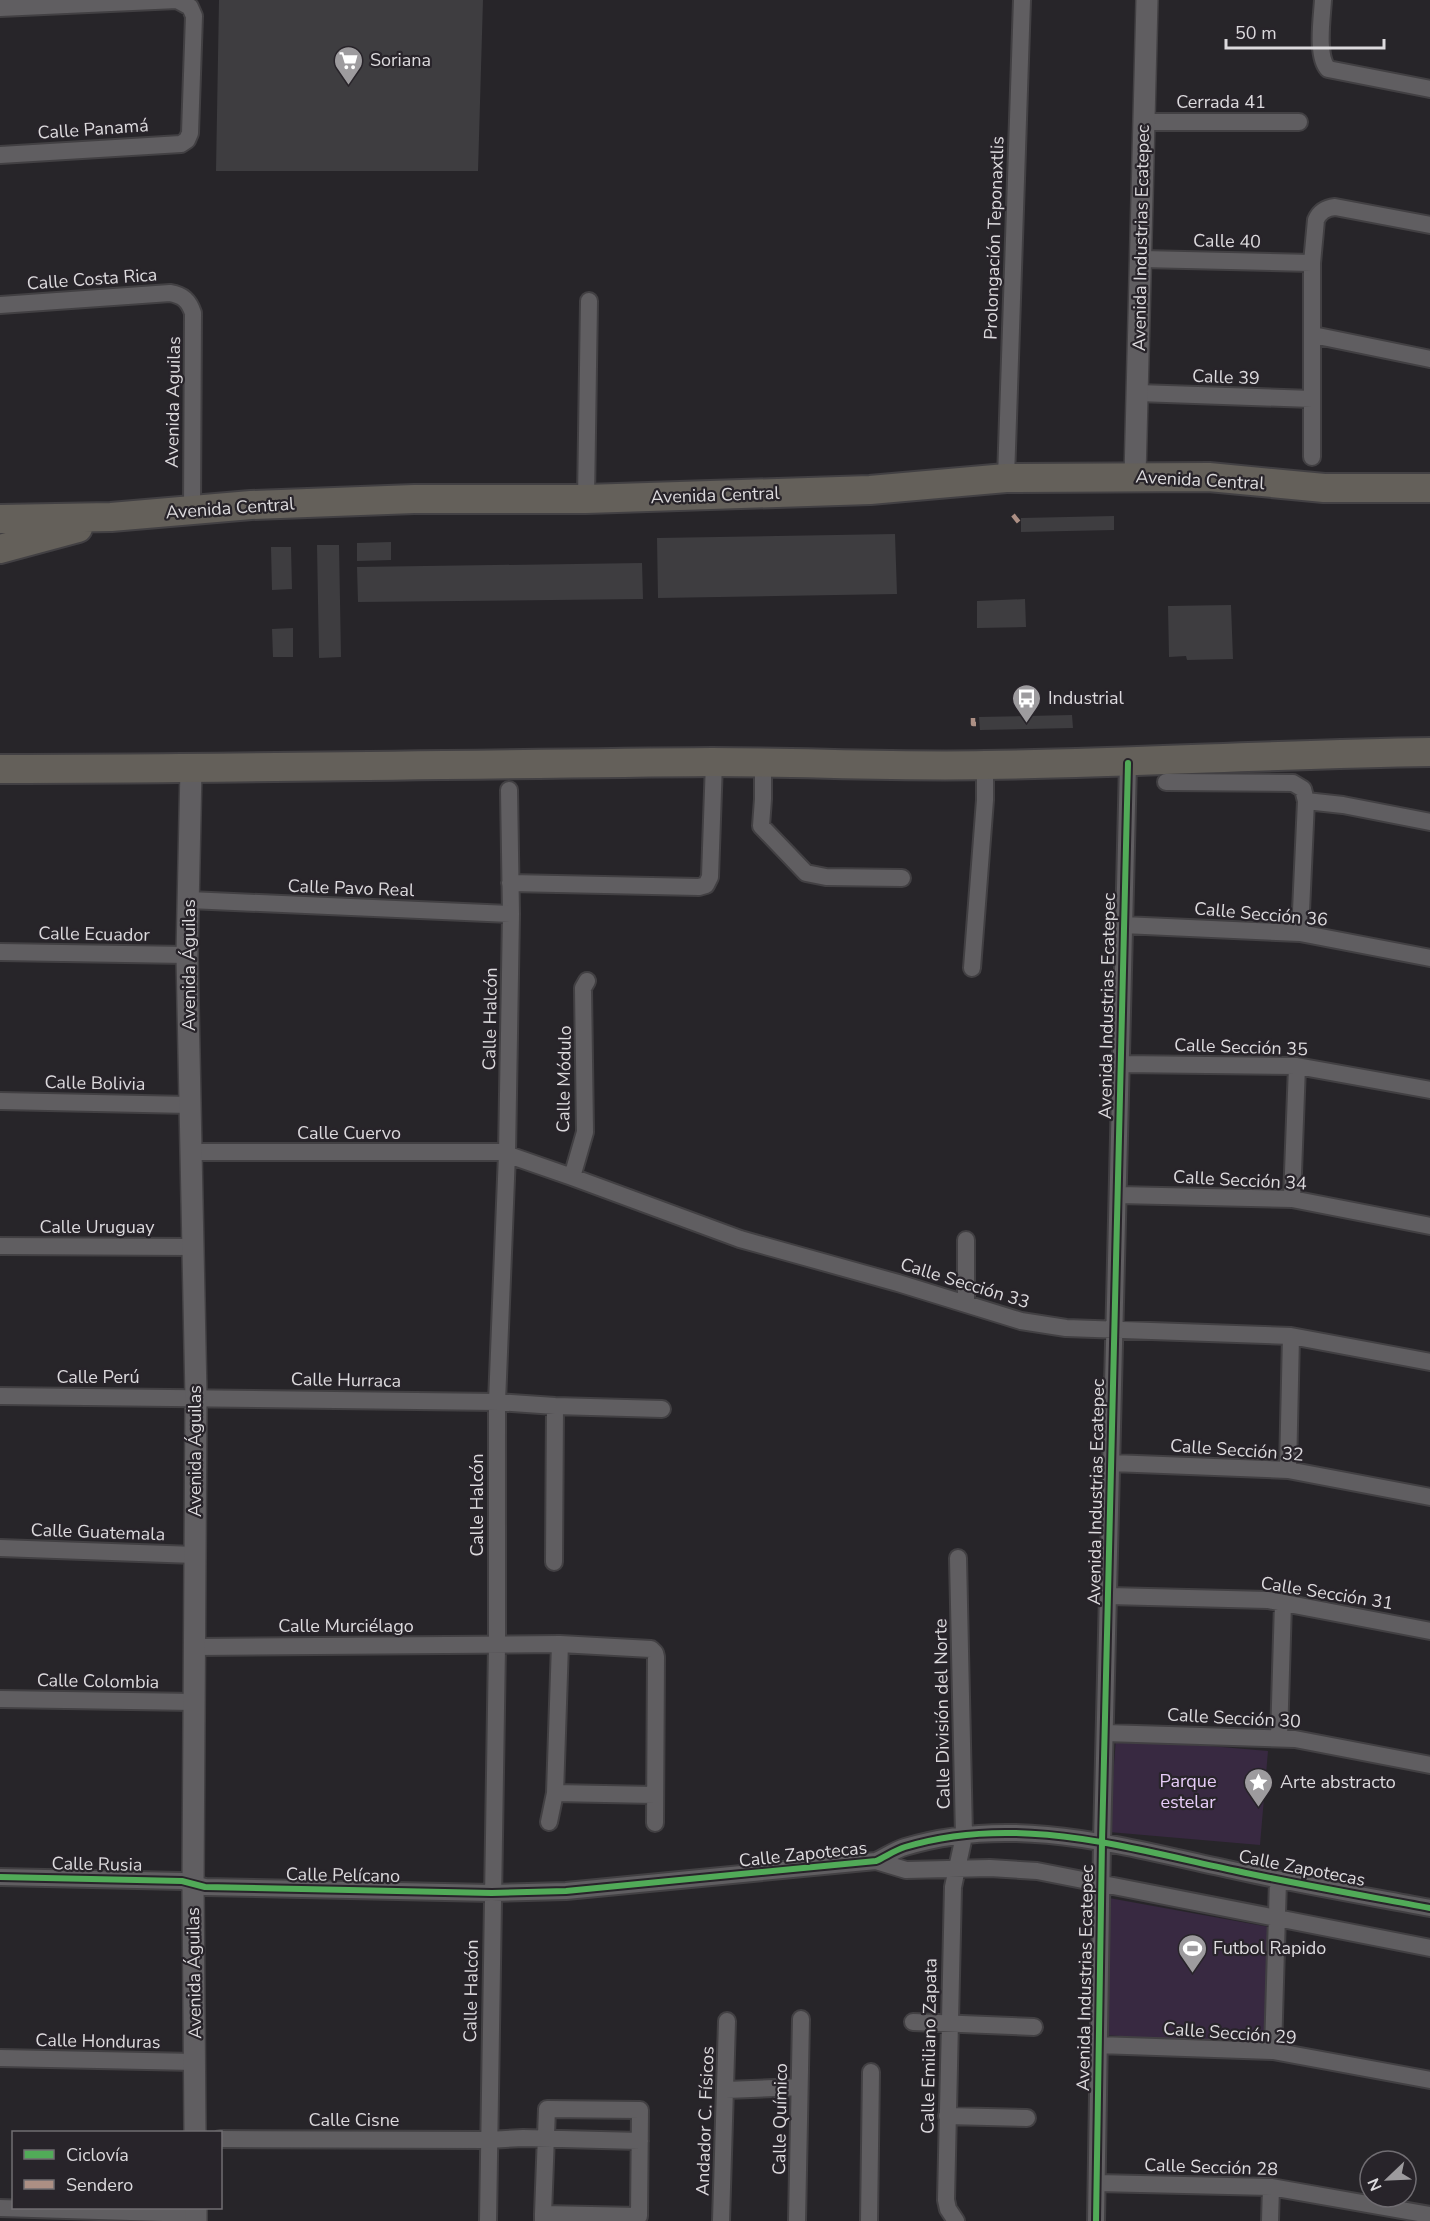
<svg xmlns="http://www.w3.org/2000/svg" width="1430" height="2221" viewBox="0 0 1430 2221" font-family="'Nunito Sans',sans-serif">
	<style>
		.green { fill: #382941 }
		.building { fill: #3e3d40 }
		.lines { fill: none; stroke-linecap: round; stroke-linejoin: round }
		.minor-casing { stroke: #424043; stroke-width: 20 }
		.tertiary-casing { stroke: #424043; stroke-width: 24 }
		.trunk-casing { stroke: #424043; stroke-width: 32 }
		.minor { stroke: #605e61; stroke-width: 16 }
		.tertiary { stroke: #605e61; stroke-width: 21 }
		.trunk { stroke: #64605a; stroke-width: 28 }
		.quiet { stroke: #ac8f84; stroke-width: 4.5; stroke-dasharray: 9 4.5; stroke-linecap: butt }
		.cycleway-casing { stroke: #28242a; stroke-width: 10 }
		.cycleway { stroke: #51ab58; stroke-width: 6 }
		.labels { text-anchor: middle; stroke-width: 4.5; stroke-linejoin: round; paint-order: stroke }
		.poi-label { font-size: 18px; fill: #dcdadd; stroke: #28242a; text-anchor: start }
		.street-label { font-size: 18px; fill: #dcdadd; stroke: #28242a }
		.park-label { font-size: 18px; fill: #e7ccf8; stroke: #28242a }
	</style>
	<rect width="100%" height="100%" fill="#272529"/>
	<path class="green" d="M1116,1738L1268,1751L1260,1845L1109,1832Z
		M1109,1898L1280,1929L1277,2047L1105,2035Z"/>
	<path class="building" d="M219,0H483L478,171H216Z
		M1114,516V530L1021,532V518Z
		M895,534L897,594L658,598L657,538Z
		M391,542V560L357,561V543Z
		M317,545H339L341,657L319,658Z
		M271,547H291L292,589L272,590Z
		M642,563L643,599L358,602L357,567Z
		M1025,599L1026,627L977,628V601Z
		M1231,605L1233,659L1187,660L1186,656L1169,657L1168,606Z
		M293,628V657H273L272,629Z
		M1072,715L1073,728L980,730L979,717Z"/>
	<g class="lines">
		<defs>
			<path id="minor" d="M1323,0C1322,18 1316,56 1328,69L1430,89
				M0,8L177,0L190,7L194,16L190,133L187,140L181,144L0,155
				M1143,122H1299
				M1142,259L1312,263
				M0,305L170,293C183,295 189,301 193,313L192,509
				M1313,335L1430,359
				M1138,393L1312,399
				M1312,457V263L1316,220C1320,211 1326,208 1335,207L1430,225
				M1006,478L1022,0
				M586,499L589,301
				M763,762V799L761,826L806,873L826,877L902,878
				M1166,782L1293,783L1303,789L1306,801L1343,805L1430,822
				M510,883L699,887L706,885L710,877L714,762
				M189,900L511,914
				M1123,925L1300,933L1430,958
				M1300,933L1306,801
				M0,952L187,955
				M972,968L985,800V765
				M1121,1064L1297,1066L1430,1090
				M0,1101L190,1105
				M191,1152H500L572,1177L740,1239L898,1283L1021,1321L1066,1328L1291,1336L1430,1362
				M572,1177L585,1132L583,988L587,981
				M1119,1195L1292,1199L1430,1226
				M1292,1199L1297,1066
				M966,1240V1303
				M0,1246L193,1247
				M0,1396L497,1402L555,1406L662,1409
				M1112,1463L1288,1470L1430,1497
				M1288,1470L1291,1336
				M0,1548L195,1555
				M554,1562L555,1406
				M1109,1596L1268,1600L1430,1631
				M196,1647L560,1644L651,1649L655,1653L656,1657L655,1823
				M0,1699L195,1702
				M1105,1733L1295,1739L1430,1765
				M1279,1738L1283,1603
				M555,1793L655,1795
				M549,1822L555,1793L560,1644
				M876,1861L906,1870L990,1868L1037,1871L1430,1948
				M0,1877L182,1881L205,1887L492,1893L566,1891L876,1861C885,1857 895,1850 905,1847C1017,1813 1127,1848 1237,1871C1301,1885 1366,1896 1430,1908
				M913,2022L1034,2027
				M1098,2045L1273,2051L1430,2080
				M1273,2051L1278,1880
				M0,2058L195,2062
				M726,2090L799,2087
				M947,2116L1027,2118
				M220,2139L488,2140L523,2138L640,2141
				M1097,2183L1271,2187L1430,2215
				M0,2208L196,2214
				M488,2221L497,1645V1402L507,1154L511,914L509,790
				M543,2221V2214L547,2109L640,2110L639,2216L543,2214
				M721,2221L727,2021
				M797,2221L801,2019
				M869,2221L871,2072
				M956,2221L948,2209L946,2200L953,1887L964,1836L958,1558
				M1096,2221L1102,1842L1128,763
				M1270,2221L1271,2187"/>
			<path id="tertiary" d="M1135,476L1147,0
				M191,769L187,955L196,1397L193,1884L195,2132
				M196,2208V2221"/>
			<path id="trunk" d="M0,519L111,517L251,505L414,499H586L870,490L1006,478L1209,477L1324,488H1430
				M0,549L78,528
				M0,769C237,769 474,764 712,762C803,762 894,767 985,765C1133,763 1281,754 1430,752"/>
		</defs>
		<use href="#minor" class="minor-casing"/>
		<use href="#tertiary" class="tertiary-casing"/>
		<use href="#trunk" class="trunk-casing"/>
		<use href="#minor" class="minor"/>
		<use href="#tertiary" class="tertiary"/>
		<use href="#trunk" class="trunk"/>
		<path class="quiet" d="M1013,515L1021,525
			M973,718V724H979"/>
		<defs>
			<path id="cycleway" d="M0,1877L182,1881L205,1887L492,1893L566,1891L876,1861C885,1857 895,1850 905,1847C1017,1813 1127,1848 1237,1871C1301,1885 1366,1896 1430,1908
				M1096,2221L1102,1842L1128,763"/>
		</defs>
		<use href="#cycleway" class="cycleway-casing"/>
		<use href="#cycleway" class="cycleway"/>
	</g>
	<defs>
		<symbol id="supermarket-pin" viewBox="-11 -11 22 30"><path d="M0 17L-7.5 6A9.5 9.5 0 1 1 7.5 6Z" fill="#9d9b9e" stroke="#28242a"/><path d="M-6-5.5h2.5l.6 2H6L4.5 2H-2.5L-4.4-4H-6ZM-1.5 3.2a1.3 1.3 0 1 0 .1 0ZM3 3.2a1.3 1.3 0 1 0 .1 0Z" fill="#fff"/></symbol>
		<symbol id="bus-pin" viewBox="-11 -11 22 30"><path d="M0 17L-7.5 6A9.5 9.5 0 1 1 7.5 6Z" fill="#9d9b9e" stroke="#28242a"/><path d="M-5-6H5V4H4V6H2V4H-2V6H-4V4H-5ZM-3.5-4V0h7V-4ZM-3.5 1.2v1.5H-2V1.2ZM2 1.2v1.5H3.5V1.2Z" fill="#fff"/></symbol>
		<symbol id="sight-pin" viewBox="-11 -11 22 30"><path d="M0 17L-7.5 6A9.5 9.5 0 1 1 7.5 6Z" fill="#9d9b9e" stroke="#28242a"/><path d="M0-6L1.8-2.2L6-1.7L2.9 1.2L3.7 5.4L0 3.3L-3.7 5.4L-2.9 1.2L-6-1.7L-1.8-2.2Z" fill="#fff"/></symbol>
		<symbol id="stadium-pin" viewBox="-11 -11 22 30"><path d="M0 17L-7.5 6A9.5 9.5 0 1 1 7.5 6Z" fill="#9d9b9e" stroke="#28242a"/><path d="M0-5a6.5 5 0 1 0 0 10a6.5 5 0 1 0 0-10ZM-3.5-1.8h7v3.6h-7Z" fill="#fff"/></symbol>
	</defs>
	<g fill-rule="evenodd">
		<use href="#supermarket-pin" x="332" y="44" width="33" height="45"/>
		<use href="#bus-pin" x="1010" y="682" width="33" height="45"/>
		<use href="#sight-pin" x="1242" y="1766" width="33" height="45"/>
		<use href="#stadium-pin" x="1176" y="1932" width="33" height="45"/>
	</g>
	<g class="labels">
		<g class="poi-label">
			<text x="370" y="66">Soriana</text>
			<text x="1048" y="704">Industrial</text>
			<text x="1280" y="1788">Arte abstracto</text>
			<text x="1213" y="1954">Futbol Rapido</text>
		</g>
		<g class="street-label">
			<text x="1221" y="108">Cerrada 41</text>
			<text transform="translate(93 129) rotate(-4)" y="6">Calle Panamá</text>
			<text transform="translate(994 238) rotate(-88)" y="6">Prolongación Teponaxtlis</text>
			<text transform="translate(1141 238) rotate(-89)" y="6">Avenida Industrias Ecatepec</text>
			<text transform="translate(1227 241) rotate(1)" y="6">Calle 40</text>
			<text transform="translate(92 279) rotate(-4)" y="6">Calle Costa Rica</text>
			<text transform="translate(1226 377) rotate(2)" y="6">Calle 39</text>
			<text transform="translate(173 402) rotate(-89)" y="6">Avenida Aguilas</text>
			<text transform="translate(1200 480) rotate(3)" y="6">Avenida Central</text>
			<text transform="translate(715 495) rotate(-2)" y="6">Avenida Central</text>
			<text transform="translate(230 508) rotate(-4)" y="6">Avenida Central</text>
			<text transform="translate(351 888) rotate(2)" y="6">Calle Pavo Real</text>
			<text transform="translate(1261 914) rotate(5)" y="6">Calle Sección 36</text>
			<text transform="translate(94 934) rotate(1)" y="6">Calle Ecuador</text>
			<text transform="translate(189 965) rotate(-90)" y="6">Avenida Águilas</text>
			<text transform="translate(1107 1006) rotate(-89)" y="6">Avenida Industrias Ecatepec</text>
			<text transform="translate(490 1019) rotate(-89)" y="6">Calle Halcón</text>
			<text transform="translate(1241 1047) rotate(2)" y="6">Calle Sección 35</text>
			<text transform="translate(564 1079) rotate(-89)" y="6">Calle Módulo</text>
			<text transform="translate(95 1083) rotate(1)" y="6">Calle Bolivia</text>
			<text x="349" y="1139">Calle Cuervo</text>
			<text transform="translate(1240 1180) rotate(3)" y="6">Calle Sección 34</text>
			<text x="97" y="1233">Calle Uruguay</text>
			<text transform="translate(965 1283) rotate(17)" y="6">Calle Sección 33</text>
			<text x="98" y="1383">Calle Perú</text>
			<text transform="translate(346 1380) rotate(1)" y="6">Calle Hurraca</text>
			<text transform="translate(1237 1450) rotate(4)" y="6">Calle Sección 32</text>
			<text transform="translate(195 1451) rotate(-90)" y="6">Avenida Águilas</text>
			<text transform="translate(1096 1492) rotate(-89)" y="6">Avenida Industrias Ecatepec</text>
			<text transform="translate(477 1505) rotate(-90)" y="6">Calle Halcón</text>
			<text transform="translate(98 1532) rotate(2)" y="6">Calle Guatemala</text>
			<text transform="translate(1327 1593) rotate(9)" y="6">Calle Sección 31</text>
			<text x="346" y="1632">Calle Murciélago</text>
			<text transform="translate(98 1681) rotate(1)" y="6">Calle Colombia</text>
			<text transform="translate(942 1714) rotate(-91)" y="6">Calle División del Norte</text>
			<text transform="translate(1234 1718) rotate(3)" y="6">Calle Sección 30</text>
			<text transform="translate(803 1854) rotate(-6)" y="6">Calle Zapotecas</text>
			<text transform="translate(97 1864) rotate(1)" y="6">Calle Rusia</text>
			<text transform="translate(1302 1868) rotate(11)" y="6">Calle Zapotecas</text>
			<text transform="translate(343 1875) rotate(1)" y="6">Calle Pelícano</text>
			<text transform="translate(194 1973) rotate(-91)" y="6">Avenida Águilas</text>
			<text transform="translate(1085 1978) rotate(-89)" y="6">Avenida Industrias Ecatepec</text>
			<text transform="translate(471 1991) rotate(-89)" y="6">Calle Halcón</text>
			<text transform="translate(1230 2033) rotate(4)" y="6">Calle Sección 29</text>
			<text transform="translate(98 2041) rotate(1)" y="6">Calle Honduras</text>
			<text transform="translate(929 2046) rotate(-89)" y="6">Calle Emiliano Zapata</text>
			<text transform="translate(780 2119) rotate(-89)" y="6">Calle Químico</text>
			<text x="354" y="2126">Calle Cisne</text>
			<text transform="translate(705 2121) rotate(-88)" y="6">Andador C. Físicos</text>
			<text transform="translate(1211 2167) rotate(2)" y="6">Calle Sección 28</text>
		</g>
		<g class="park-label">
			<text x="1188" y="1787">Parque<tspan x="1188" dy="21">estelar</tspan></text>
		</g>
	</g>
	<rect x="12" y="2131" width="210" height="78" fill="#28242a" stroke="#706d72" stroke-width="1.5"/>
	<rect x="24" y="2150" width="30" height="9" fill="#51ab58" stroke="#706d72" stroke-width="1.5"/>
	<text x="66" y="2161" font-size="18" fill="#dcdadd">Ciclovía</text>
	<rect x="24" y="2180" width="30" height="9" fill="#ac8f84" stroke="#706d72" stroke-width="1.5"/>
	<text x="66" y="2191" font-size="18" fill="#dcdadd">Sendero</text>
	<g transform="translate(1388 2179) rotate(247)"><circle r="28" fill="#28242a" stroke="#706d72" stroke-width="1.5"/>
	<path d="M0-4.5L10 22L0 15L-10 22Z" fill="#9d9b9e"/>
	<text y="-9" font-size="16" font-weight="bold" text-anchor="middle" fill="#dcdadd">N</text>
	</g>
	<path d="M1226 39v9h158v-9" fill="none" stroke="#dcdadd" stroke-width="3"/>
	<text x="1235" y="39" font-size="18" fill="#dcdadd" stroke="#28242a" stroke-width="4.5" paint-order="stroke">50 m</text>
</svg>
